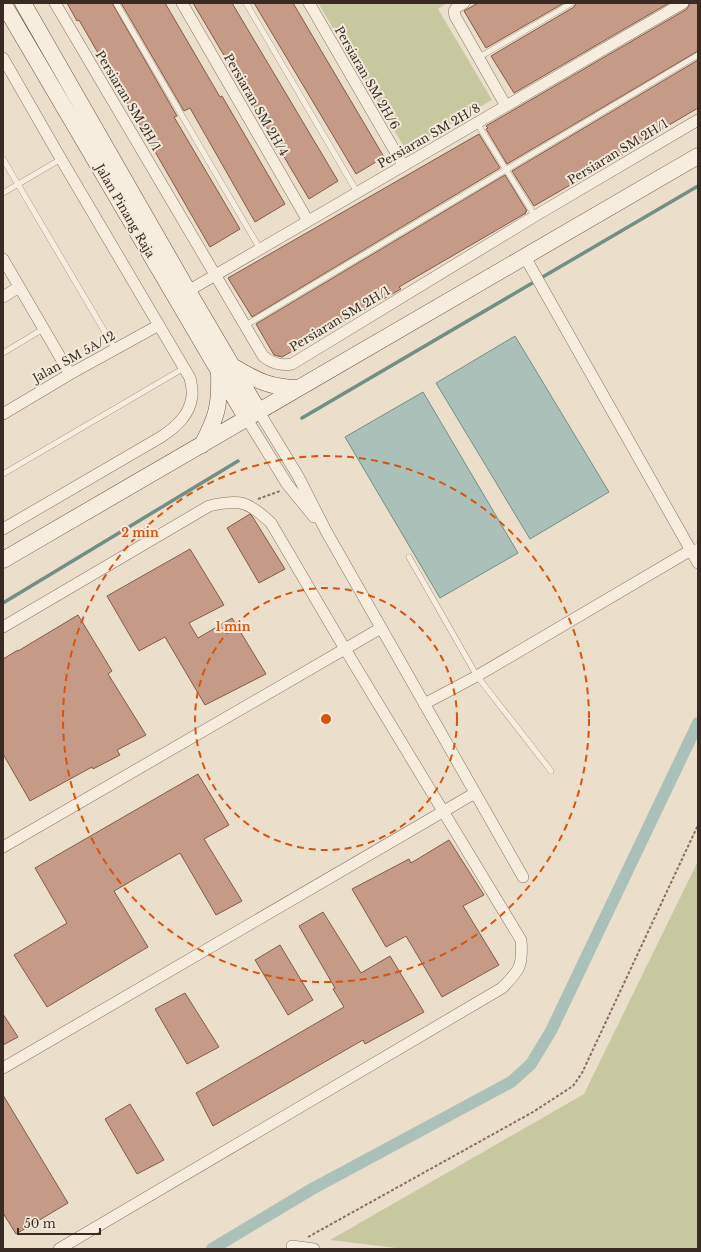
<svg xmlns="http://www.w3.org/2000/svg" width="701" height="1252" viewBox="0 0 701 1252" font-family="'Libre Baskerville',serif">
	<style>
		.green { fill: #c8c8a0 }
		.water { fill: #abc0b8; stroke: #728e85 }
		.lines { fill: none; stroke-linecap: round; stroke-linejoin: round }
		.stream { stroke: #728e85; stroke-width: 3.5 }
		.canal { stroke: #abc0b8; stroke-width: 12 }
		.building { fill: #c59a86; stroke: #835b49 }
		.lane-casing { stroke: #867161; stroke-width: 6 }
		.street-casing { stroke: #867161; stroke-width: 12 }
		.secondary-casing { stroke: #695344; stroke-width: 17 }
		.path { stroke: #867161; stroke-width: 2; stroke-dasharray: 3 2; stroke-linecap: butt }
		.lane { stroke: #f6edde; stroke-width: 5.5 }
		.street { stroke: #f6edde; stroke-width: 11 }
		.secondary { stroke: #f6edde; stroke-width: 16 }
		.ring { fill: none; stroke: #d6540e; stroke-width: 2; stroke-dasharray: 7 5 }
		.labels { text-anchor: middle; stroke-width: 4; stroke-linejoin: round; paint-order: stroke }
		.street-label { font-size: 12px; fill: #392b23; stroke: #f3eadb }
		.centre { fill: #d6540e; stroke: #f3eadb; stroke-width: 2 }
		.ring-label { font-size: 12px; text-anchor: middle; font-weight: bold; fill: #d6540e; stroke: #f3eadb; stroke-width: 4; stroke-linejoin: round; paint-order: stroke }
	</style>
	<rect width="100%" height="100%" fill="#ebdfcc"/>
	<path class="green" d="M318,3H447L438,9L492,100L406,150Z
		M698,861V1249H404L330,1240L584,1094Z"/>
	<path class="water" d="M515,336L609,492L530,539L436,383Z
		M423,392L518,553L440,598L345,437Z"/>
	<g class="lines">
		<path class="stream" d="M302,418L698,186
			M3,603L238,461"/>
		<path class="canal" d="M212,1249L312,1189L511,1082L531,1064L551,1031L698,723"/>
	</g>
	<path class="building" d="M67,3H112L177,116L174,117L240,229L210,247L79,20L77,21Z
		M121,3H165L220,97L222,96L285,204L255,222L190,108L184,111Z
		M193,3H232L338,181L309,199Z
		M254,3H293L384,157L356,174Z
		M478,3H564L486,48L464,11Z
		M576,3H669L514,93L491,56L574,7Z
		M690,3H698V51L507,164L486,129L488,128L486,126L687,9Z
		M698,60V108L659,131L660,133L534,206L512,171Z
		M479,134L500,168L252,317L228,278Z
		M505,175L527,211L525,212L526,213L399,287L401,289L282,357L274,355L256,324Z
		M250,514L252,516L285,569L259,583L227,528Z
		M190,549L224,605L189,623L198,638L232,618L266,674L205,705L165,637L139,651L107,596Z
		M78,615L112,671L108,674L146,735L117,750L120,755L93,769L92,767L30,801L3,754V659L18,650V651Z
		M198,774L229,825L204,839L242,901L216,915L180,853L114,891L148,947L47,1007L14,955L67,923L35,868Z
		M449,840L484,895L463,906L499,965L442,997L406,936L386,947L352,889L409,859L411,863Z
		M323,912L361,973L390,956L424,1012L365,1044L363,1040L213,1126L196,1093L344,1007L333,989L335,988L299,926Z
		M280,945L313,1000L288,1015L255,960Z
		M185,993L219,1047L187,1064L155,1009Z
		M3,1014L18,1037L3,1045Z
		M3,1095L68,1203L16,1234L3,1213Z
		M130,1104L164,1160L137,1174L105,1119Z"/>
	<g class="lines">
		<defs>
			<path id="lane" d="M116,3L260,249
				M246,3L357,192
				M478,58L572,3
				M477,123L535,216
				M3,159L115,349
				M3,193L61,159
				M246,325L698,55
				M3,353L43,329
				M3,474L184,368
				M691,550L698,546
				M409,557L477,676L551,771"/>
			<path id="street" d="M55,3L263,356C271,363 282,366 292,364L535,216L698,120
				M182,3L308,221
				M309,3L403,165
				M464,3L457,7L454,11L455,16L506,106
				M3,58L61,159L190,378C191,383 193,391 192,396C190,415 176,427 161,437L3,529
				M525,257L698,563
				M3,259L70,374
				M188,291L683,3
				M3,297L19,287
				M259,412L298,476L326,531L523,877
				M3,414L70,374L159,325
				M247,419L287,484L314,517
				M3,627L209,506C240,499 248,501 271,523L345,649L521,940C523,966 520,970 502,988L59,1249
				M424,704L477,676L691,550
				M3,847L381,628
				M3,1068L475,793
				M292,1246L314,1249"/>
			<path id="secondary" d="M3,3L247,419
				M23,3L188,291L259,412
				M234,367C257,381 272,388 299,388
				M202,445C217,417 220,405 219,374
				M3,560L698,156"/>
		</defs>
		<use href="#lane" class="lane-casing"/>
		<use href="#street" class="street-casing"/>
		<use href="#secondary" class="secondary-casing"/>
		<path class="path" d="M258,499L280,491
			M308,1237L533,1112L573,1086L582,1073L698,825"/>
		<use href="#lane" class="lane"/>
		<use href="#street" class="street"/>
		<use href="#secondary" class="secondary"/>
	</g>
	<g class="ring">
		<circle cx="326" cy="719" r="131"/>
		<circle cx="326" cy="719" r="263"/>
	</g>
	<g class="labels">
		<g class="street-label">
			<text transform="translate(367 78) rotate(60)" y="4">Persiaran SM 2H/6</text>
			<text transform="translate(128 101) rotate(59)" y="4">Persiaran SM 2H/1</text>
			<text transform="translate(256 105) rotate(60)" y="4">Persiaran SM 2H/4</text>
			<text transform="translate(429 136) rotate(-30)" y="4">Persiaran SM 2H/8</text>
			<text transform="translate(618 152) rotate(-31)" y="4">Persiaran SM 2H/1</text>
			<text transform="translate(125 211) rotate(60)" y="4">Jalan Pinang Raja</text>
			<text transform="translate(340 319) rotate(-31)" y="4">Persiaran SM 2H/1</text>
			<text transform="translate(74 357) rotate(-29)" y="4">Jalan SM 5A/12</text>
		</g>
	</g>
	<circle cx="326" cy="719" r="6" class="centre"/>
	<g class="ring-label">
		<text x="140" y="537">2 min</text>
		<text x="233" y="631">1 min</text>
	</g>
	<rect width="701" height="1252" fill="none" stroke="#392b23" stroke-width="8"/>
	<path d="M18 1228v6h82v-6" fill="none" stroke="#392b23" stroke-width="2"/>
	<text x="24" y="1228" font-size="12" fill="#392b23" stroke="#f3eadb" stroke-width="3" paint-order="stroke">50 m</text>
</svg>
